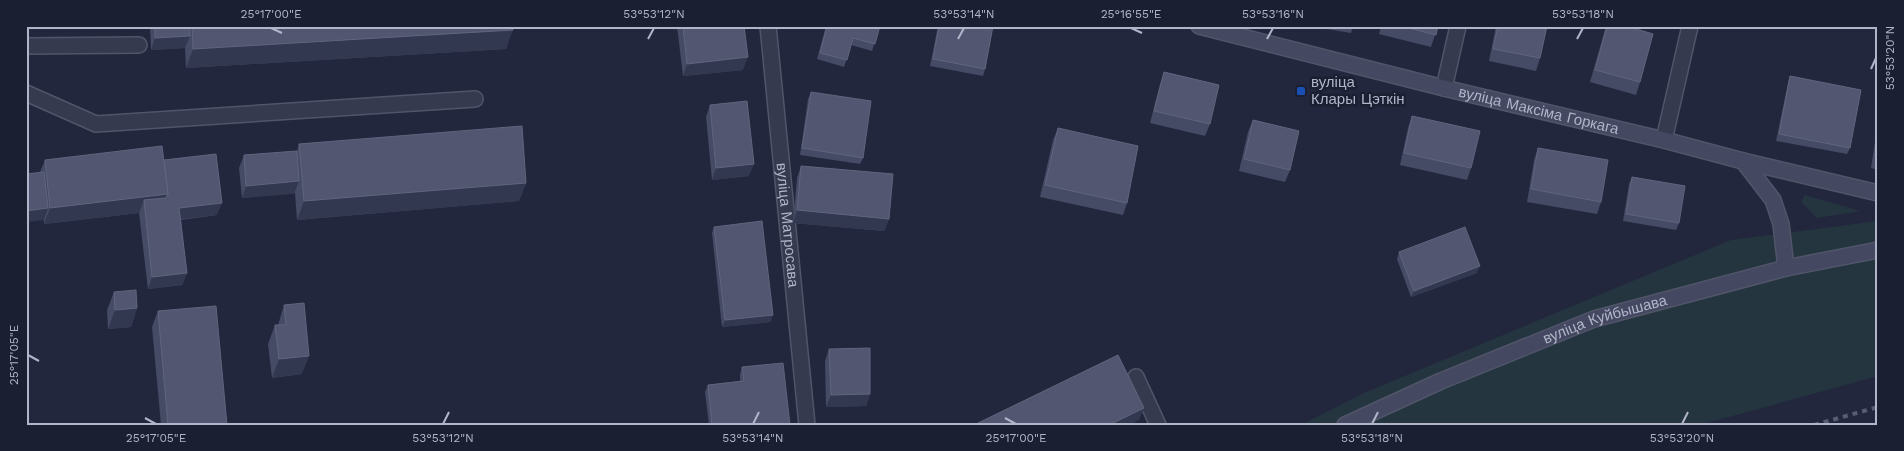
<svg xmlns="http://www.w3.org/2000/svg" width="1904" height="451" viewBox="0 0 1904 451" font-family="'Work Sans',sans-serif">
	<style>
		.green { fill: #24353f }
		.lines { fill: none; stroke-linecap: round; stroke-linejoin: round }
		.lane-casing { stroke: #515569; stroke-width: 18 }
		.street-casing { stroke: #515569; stroke-width: 18 }
		.secondary-casing { stroke: #515569; stroke-width: 18 }
		.lane { stroke: #363a4e; stroke-width: 15 }
		.street { stroke: #363a4e; stroke-width: 15 }
		.secondary { stroke: #444861; stroke-width: 15 }
		.rail { stroke: #585d75; stroke-width: 4; stroke-dasharray: 5 5; stroke-linecap: butt }
		.wall { fill: #464b65 }
		.shaded-wall { fill: #333851 }
		.building { fill: #525670; stroke: #60657e }
		.ticks { fill: none; stroke: #b1b5c9; stroke-width: 2 }
		.transit-dot { fill: #1a4fb4; stroke: #1b1f32; stroke-width: 2 }
		.labels { text-anchor: middle; stroke-width: 5; stroke-linejoin: round; paint-order: stroke }
		.poi-label { font-size: 15px; fill: #b1b5c9; stroke: #1b1f32; text-anchor: start }
		.street-label { font-size: 15px; fill: #b1b5c9; stroke: #1b1f32 }
		.neatline { fill: none; stroke: #b1b5c9; stroke-width: 2 }
		.ticks-label { font-size: 12px; text-anchor: middle; fill: #b1b5c9 }
	</style>
	<rect width="100%" height="100%" fill="#22273e"/>
	<path class="green" d="M1805,195L1860,211L1817,218L1801,202Z
		M1878,221V376L1700,425H1301L1364,393L1731,240Z"/>
	<g class="lines">
		<defs>
			<path id="lane" d="M26,46L139,45
				M26,93L96,124L475,99
				M1136,377L1158,425"/>
			<g id="street">
				<path id="s1" d="M768,26L807,425"/>
				<path d="M1444,88L1458,26"/>
				<path d="M1664,140L1690,26"/>
			</g>
			<g id="secondary">
				<path id="s2" d="M1199,26L1444,88L1664,140L1743,161L1878,193"/>
				<path d="M1743,161L1773,200L1781,224L1786,268"/>
				<path id="s3" d="M1345,425L1441,381L1594,319L1786,268L1878,250"/>
			</g>
		</defs>
		<use href="#lane" class="lane-casing"/>
		<use href="#street" class="street-casing"/>
		<use href="#secondary" class="secondary-casing"/>
		<use href="#lane" class="lane"/>
		<use href="#street" class="street"/>
		<use href="#secondary" class="secondary"/>
		<path class="rail" d="M1814,425L1878,407"/>
	</g>
	<path class="wall" d="M150,26H513L506,49L186,68L185,48L151,50Z
		M677,26H744L743,70L683,76Z
		M826,26H880L872,51L851,45L844,67L817,59Z
		M938,26H993L985,69L983,76L930,66Z
		M1309,26H1353L1351,33Z
		M1381,26H1438L1431,47L1379,34Z
		M1496,26H1547L1540,58L1536,71L1489,61Z
		M1606,26H1626L1640,82L1636,95L1590,82Z
		M1164,72L1210,124L1205,136L1150,123L1160,84Z
		M1790,76L1850,148L1847,154L1776,141L1788,83Z
		M811,92L863,158L860,164L800,155L808,99Z
		M710,105L749,176L712,180L706,117Z
		M1412,116L1471,168L1467,180L1400,165L1408,128Z
		M1253,120L1290,170L1285,182L1239,171L1248,132Z
		M1878,122V170L1871,168Z
		M1058,128L1127,203L1123,215L1040,197L1053,140Z
		M299,144L526,183L519,201L297,220L295,193L242,198L239,168L244,155L297,151Z
		M1538,148L1601,202L1597,214L1527,202L1534,160Z
		M45,160H164L217,215L181,220L187,273L182,285L148,289L139,213L44,224L40,172Z
		M801,166L889,219L884,231L793,223L797,178Z
		M1632,177L1679,223L1676,230L1623,221L1629,184Z
		M714,227L773,315L770,322L722,327L712,233Z
		M1399,252L1477,273L1411,297L1397,259Z
		M114,292L137,308L131,327L108,329L107,310Z
		M284,305L302,374L272,378L268,344L275,325H278Z
		M158,311L227,425H161L152,327Z
		M829,349L870,394L866,406L826,407L825,361Z
		M742,367L790,425H709L705,392L708,385L740,381V374Z"/>
	<path class="shaded-wall" d="M513,30L506,49L186,68L193,49Z
		M190,36L185,48L151,50L155,38Z
		M748,57L743,70L683,76L687,64Z
		M754,164L749,176L712,180L716,168Z
		M299,181L294,194L242,198L246,186Z
		M526,183L519,201L297,220L304,201Z
		M168,194L162,210L144,200L139,213L44,224L50,208Z
		M222,203L217,215L175,220L179,208Z
		M48,208L44,220L26,222V211Z
		M797,210L889,219L884,231L793,223Z
		M1480,266L1477,273L1411,297L1414,291Z
		M187,273L182,285L148,289L152,277Z
		M137,308L131,327L108,329L115,310Z
		M773,315L770,322L722,327L725,320Z
		M309,356L302,374L272,378L279,359Z
		M870,394L866,406L826,407L831,395Z
		M1144,408L1139,420L1130,425H1109Z"/>
	<path class="building" d="M155,26H189L190,36L155,38Z
		M192,26H513V30L193,49Z
		M683,26H744L748,57L687,64Z
		M827,26H880L875,44L853,38L847,60L820,53Z
		M939,26H993L985,69L933,59Z
		M1401,26H1438L1436,35Z
		M1498,26H1547L1540,58L1493,49Z
		M1607,26H1626L1653,34L1640,82L1595,70Z
		M1164,72L1219,85L1210,124L1154,111Z
		M1790,76L1861,90L1850,148L1779,134Z
		M811,92L871,101L863,158L802,148Z
		M747,101L754,164L716,168L710,105Z
		M1412,116L1480,131L1471,168L1404,153Z
		M1253,120L1299,131L1290,170L1244,159Z
		M522,126L526,183L304,201L299,144Z
		M1058,128L1138,146L1127,203L1045,185Z
		M1878,139V157L1875,156Z
		M162,146L168,194L50,208L45,160Z
		M1538,148L1608,160L1601,202L1531,189Z
		M297,151L299,181L246,186L244,155Z
		M216,154L222,203L179,208L187,273L152,277L144,200L166,198L168,194L164,160Z
		M801,166L893,174L889,219L797,210Z
		M44,172L48,208L26,211V174Z
		M1632,177L1685,186L1679,223L1626,214Z
		M762,221L773,315L725,320L714,227Z
		M1465,227L1480,266L1414,291L1399,252Z
		M136,290L137,308L115,310L114,292Z
		M304,303L309,356L279,359L275,325H286L284,305Z
		M216,306L227,425H168L158,311Z
		M870,348V394L831,395L829,349Z
		M1118,355L1144,408L1109,425H974Z
		M783,363L790,425H712L708,385L744,381L742,367Z"/>
	<path class="ticks" d="M271,28L282,33M1131,28L1142,33M648,39L654,28M958,39L964,28M1267,39L1273,28M1577,39L1583,28M1871,69L1876,58M28,355L39,361M145,418L156,424M1005,418L1016,424M443,424L449,412M753,424L759,412M1372,424L1378,412M1682,424L1688,412"/>
	<rect class="transit-dot" x="1296" y="86" width="10" height="10" rx="2.5"/>
	<g class="labels">
		<g class="poi-label">
			<text x="1311" y="87">вуліца<tspan x="1311" dy="17">Клары Цэткін</tspan></text>
		</g>
		<g class="street-label">
			<text dy="5" stroke="none"><textPath href="#s2" startOffset="350">вуліца Максіма Горкага</textPath></text>
			<text dy="5" stroke="none"><textPath href="#s1" startOffset="200">вуліца Матросава</textPath></text>
			<text dy="5" stroke="none"><textPath href="#s3" startOffset="281">вуліца Куйбышава</textPath></text>
		</g>
	</g>
	<rect width="1904" height="451" fill="none" stroke="#1b1f32" stroke-width="55"/>
	<rect x="28" y="28" width="1848" height="396" class="neatline"/>
	<g class="ticks-label">
		<text x="271" y="18">25°17'00"E</text>
		<text x="654" y="18">53°53'12"N</text>
		<text x="964" y="18">53°53'14"N</text>
		<text x="1131" y="18">25°16'55"E</text>
		<text x="1273" y="18">53°53'16"N</text>
		<text x="1583" y="18">53°53'18"N</text>
		<text transform="translate(1890 58) rotate(-90)" y="4">53°53'20"N</text>
		<text transform="translate(14 355) rotate(-90)" y="4">25°17'05"E</text>
		<text x="156" y="442">25°17'05"E</text>
		<text x="443" y="442">53°53'12"N</text>
		<text x="753" y="442">53°53'14"N</text>
		<text x="1016" y="442">25°17'00"E</text>
		<text x="1372" y="442">53°53'18"N</text>
		<text x="1682" y="442">53°53'20"N</text>
	</g>
</svg>
